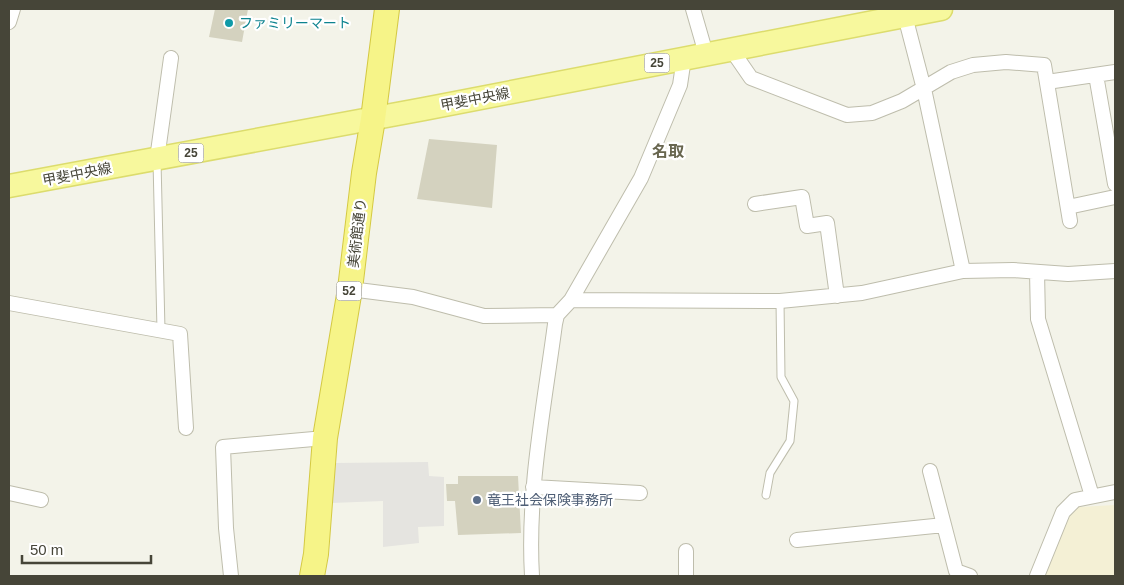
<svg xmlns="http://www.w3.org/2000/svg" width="1124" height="585" viewBox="0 0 1124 585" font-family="Arial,'Noto Sans JP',sans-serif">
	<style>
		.commercial { fill: #f4f0d5 }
		.parking { fill: #e5e4e0 }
		.building { fill: #d4d2bf }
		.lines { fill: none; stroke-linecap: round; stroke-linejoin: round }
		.service-casing { stroke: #bebdac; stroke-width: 9 }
		.minor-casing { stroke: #bebdac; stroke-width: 16 }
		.primary-casing { stroke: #dcdc6d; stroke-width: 25 }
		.trunk-casing { stroke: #d4c942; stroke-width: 26 }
		.service { stroke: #fff; stroke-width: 7 }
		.minor { stroke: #fff; stroke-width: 14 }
		.primary { stroke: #f7f89d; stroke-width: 22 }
		.trunk { stroke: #f6f488; stroke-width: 24 }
		.culture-dot { fill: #0f9aa8; stroke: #fff; stroke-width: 2 }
		.service-dot { fill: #5c6f8a; stroke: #fff; stroke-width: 2 }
		.labels { text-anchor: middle; stroke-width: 4.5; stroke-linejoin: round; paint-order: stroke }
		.shield { fill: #fff; stroke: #7e7d74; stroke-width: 1 }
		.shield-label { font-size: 12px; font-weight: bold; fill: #464538 }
		.culture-label { font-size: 14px; fill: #0d838f; stroke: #fff; text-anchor: start }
		.street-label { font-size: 14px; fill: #464538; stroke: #fff }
		.service-label { font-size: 14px; fill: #4e5e75; stroke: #fff; text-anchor: start }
		.quarter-label { font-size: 16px; font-weight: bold; fill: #68664f; stroke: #fff }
	</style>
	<rect width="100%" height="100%" fill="#f3f3e9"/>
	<path class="commercial" d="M1071,504L1079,507L1115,505V576H1044Z"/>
	<path class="parking" d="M428,462L429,476L444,477V526L418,527L419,543L383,547V501L331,503L335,463Z"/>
	<path class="building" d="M215,9H248L242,42L209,37Z
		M429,139L497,145L492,208L417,199Z
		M458,476H518L521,533L458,535L455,501H447L446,484H458Z"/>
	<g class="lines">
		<defs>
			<path id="service" d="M157,161L161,330
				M766,495L770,473L790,441L794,401L781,377L780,301"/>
			<path id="minor" d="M693,9L706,54
				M905,16L924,89L963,271
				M9,22L13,9
				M731,49L751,78L847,115L872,113L902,101L951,72L973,65L1006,62L1044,65L1070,221
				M1096,75L1115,184
				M1047,82L1115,72
				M157,159L171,58
				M755,204L802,197L807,226L827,223L837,296
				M1068,207L1115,197
				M1037,272L1038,319L1092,496
				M350,289L413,297L484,316L557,315
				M571,300L780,301L862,293L963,271L1013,270L1068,274L1115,271
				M9,303L180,334L186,428
				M930,471L956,571L970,576
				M533,487L640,493
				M9,493L41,500
				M797,540L944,525
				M231,576L226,528L223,447L325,438
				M532,576C527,492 544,407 555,324L557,315L571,300L641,178L680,85L684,58
				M686,576V551
				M1037,576L1063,512L1075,500L1115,492"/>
			<path id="primary" d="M9,186L424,109L941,9"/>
			<path id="trunk" d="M312,576L316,554L325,438L350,289L364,173L373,119L387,9"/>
		</defs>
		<use href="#service" class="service-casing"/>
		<use href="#minor" class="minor-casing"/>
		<use href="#primary" class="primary-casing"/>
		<use href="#trunk" class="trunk-casing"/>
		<use href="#service" class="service"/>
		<use href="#minor" class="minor"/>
		<use href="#primary" class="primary"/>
		<use href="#trunk" class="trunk"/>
	</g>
	<circle class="culture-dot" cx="229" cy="23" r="5"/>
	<circle class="service-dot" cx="477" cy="500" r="5"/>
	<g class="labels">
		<g class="shield">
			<rect x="644.5" y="53.5" width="25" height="19" rx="4"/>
			<rect x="178.5" y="143.5" width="25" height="19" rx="4"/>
			<rect x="336.5" y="281.5" width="25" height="19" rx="4"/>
		</g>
		<g class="shield-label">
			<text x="657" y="67">25</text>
			<text x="191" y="157">25</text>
			<text x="349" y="295">52</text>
		</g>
		<g class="culture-label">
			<text x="239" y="28">ファミリーマート</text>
		</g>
		<g class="street-label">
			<text transform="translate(475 99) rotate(-11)" y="5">甲斐中央線</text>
			<text transform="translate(77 174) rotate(-11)" y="5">甲斐中央線</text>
			<text transform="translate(357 233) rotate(-83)" y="5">美術館通り</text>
		</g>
		<g class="service-label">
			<text x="487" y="505">竜王社会保険事務所</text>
		</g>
		<g class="quarter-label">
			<text x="668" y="157">名取</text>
		</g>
	</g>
	<rect width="1124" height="585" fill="none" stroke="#464538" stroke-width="20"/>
	<path d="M22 555v8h129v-8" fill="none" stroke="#464538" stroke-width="2.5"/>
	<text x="30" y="555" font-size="15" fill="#464538" stroke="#ffffff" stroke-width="4" paint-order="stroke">50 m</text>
</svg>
